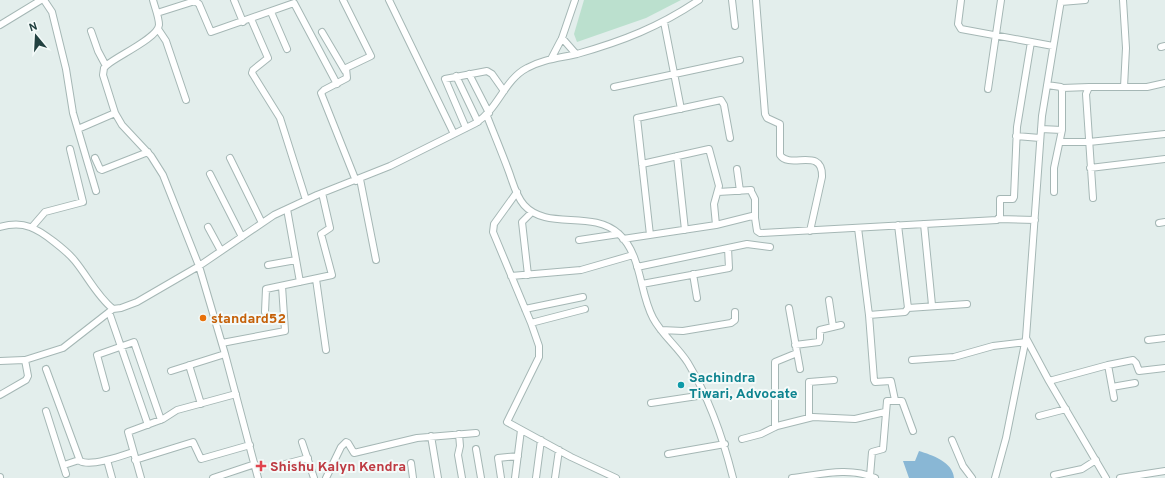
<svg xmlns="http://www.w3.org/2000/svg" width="1165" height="478" viewBox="0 0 1165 478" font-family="Overpass,sans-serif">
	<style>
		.green { fill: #bbe0ce }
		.water { fill: #89b7d5 }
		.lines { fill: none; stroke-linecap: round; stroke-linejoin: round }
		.minor-casing { stroke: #a5b7b5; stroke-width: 8 }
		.minor { stroke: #fff; stroke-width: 6 }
		.food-dot { fill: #e8710a; stroke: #f4faf9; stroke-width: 1.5 }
		.culture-dot { fill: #0f9aa8; stroke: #f4faf9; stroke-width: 1.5 }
		.health-dot { fill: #e0444e; stroke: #f4faf9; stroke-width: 1.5 }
		.labels { text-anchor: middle; stroke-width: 4; stroke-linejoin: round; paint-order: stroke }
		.food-label { font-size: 14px; font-weight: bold; fill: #c56008; stroke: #f4faf9; text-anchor: start }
		.culture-label { font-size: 14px; font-weight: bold; fill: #0d838f; stroke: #f4faf9; text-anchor: start }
		.health-label { font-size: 14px; font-weight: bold; fill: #be3a42; stroke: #f4faf9; text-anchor: start }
	</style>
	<rect width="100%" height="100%" fill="#e3eeec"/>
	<path class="green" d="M584,0H681L646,18L577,42L574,34Z"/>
	<path class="water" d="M919,451C932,455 953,462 954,478H909L903,461H915Z"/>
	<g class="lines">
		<defs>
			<path id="minor" d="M44,0L52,12L66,69L73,113L96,191
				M153,0C155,8 159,17 159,25C158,38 117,56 107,65L104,68L103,75L115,113L122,125L151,156L163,175L199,266L225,354L258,478
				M234,0L243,22
				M343,0L371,56L346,68L347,78L324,90L321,93L356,181
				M389,0L454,134
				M732,0L735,26
				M756,0L765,114L767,118L780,124V155C790,170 823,146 822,177L810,231
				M961,0L958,24L961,29L1053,46
				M1123,0L1126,48L1124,87
				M1061,2L1085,0
				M271,12L287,49
				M157,13L195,1L199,4L211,32L294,3L337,84
				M251,19L268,58L253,70L252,73L280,118L306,200
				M664,22L681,109
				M0,25L41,0
				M158,29L166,41L186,100
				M91,31L98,51L106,66
				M322,32L345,71
				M562,38L576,54
				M1161,47L1165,46
				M551,59L562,38L575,0
				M469,74L489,113
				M456,76L478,122
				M1047,85L1061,87L1062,91V130L1054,168V192
				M614,87L740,60
				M1062,88L1089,87
				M988,89L1001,0
				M487,116C494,134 502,153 509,172C513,183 516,196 524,205C547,231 592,209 619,234C642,255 639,292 653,318C662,335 678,347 688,363C709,398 723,438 733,478
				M466,128L445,79L487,71L492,74L504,91
				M78,129L115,113
				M1041,129L1062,130
				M1016,136L1040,138
				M1060,142H1089L1165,134
				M677,156L685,230
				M95,158L100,169L102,170L148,152
				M230,158L262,223
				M642,164L709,149L719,186L714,204L716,225
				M1090,168L1165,159
				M737,169L740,191
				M210,174L242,237
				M360,179L376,260
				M517,192L494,224L493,232L531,323L539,346V357L507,422L571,457L616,478
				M718,192L751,190
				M752,193L755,199V218
				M1093,198L1086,94L1089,87H1147L1165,83
				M287,209L300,282
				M998,219L1035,220
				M1159,223L1165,222
				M924,224L932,305
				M898,225L908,308
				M0,227C10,224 20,223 30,227C42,231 67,251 75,261C88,277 97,296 113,309L121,308L137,302L199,266L274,215L317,195L390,166L476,123C499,108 504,80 527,68C543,59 560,58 577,54C623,41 659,27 699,0
				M32,227L45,212L83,202L70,149
				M208,227L221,251
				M858,228L869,315L874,380L875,382L891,381L895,400
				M650,235L637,118L721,100L724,105L730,138
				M623,239L716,225L752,216L755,218L757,231L760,233L997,220L1000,216V199H1013L1014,197L1017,127L1031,42
				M579,240L619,234
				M268,265L296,260
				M637,267L747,244L770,247
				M693,274L697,298
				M528,275L522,222L532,212
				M511,276L581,270L633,255
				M316,279L326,350
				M642,284L729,268L728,248
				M829,300L833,327
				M789,308L800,369
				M525,309L583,297
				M109,312L148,425
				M265,312L266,289L332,275L321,234L330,228L322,193
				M869,315L905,312L908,308L967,304
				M531,323L585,309
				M661,330L683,331L731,323L735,320V312
				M1026,338L1049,381L1106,478
				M1148,340L1165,338
				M222,343L285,331L282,286
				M795,345L819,342L820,339V330L841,325
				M912,360L954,357L993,346L1026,342
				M0,361L24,360
				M189,365L201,404
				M46,369L80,461C91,467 121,456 133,452
				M171,371L225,354
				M1049,381L1108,365
				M1112,387L1135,383
				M106,388L97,355L134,342L161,420
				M0,395L26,380L28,376L25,360L63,348L113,309
				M1114,398L1108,365L1133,360L1136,363L1139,371L1165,368
				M651,403L704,395
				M46,411L66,474
				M1039,416L1066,409
				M809,418V382L834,380
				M775,427V362L797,353
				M459,434L460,446L458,455L462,478
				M431,436L438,478
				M742,439L761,434L777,426L813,417L855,419L885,412
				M952,440L963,466L972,478
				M302,442L314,478
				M476,449L481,478
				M668,454L725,444
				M107,460L112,478
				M135,460L193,442L201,459L250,445
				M411,463L413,478
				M285,464L308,458
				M64,465L79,460
				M1054,475L1082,469L1096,460
				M870,476L872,452L883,449L887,401H902L913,431
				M0,477V478
				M141,478L128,432L163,419L177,410L236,394
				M213,478L255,464
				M326,478L341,447L346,442L348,443L354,453L417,438L476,433
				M501,478L498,458L518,456
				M515,478L521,430
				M536,478L541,440
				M555,478L559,450
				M792,478C818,475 849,466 875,478
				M995,478L1006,438L1026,338L1042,116L1061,0
				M1120,478L1165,471"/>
		</defs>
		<use href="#minor" class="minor-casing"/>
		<use href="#minor" class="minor"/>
	</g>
	<circle class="food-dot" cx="203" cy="318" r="4"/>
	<circle class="culture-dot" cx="681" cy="385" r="4"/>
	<path class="health-dot" d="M259 460h4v4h4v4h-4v4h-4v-4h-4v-4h4z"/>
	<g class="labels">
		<g class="food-label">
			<text x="211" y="323">standard52</text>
		</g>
		<g class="culture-label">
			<text x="689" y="382">Sachindra<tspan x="689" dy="16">Tiwari, Advocate</tspan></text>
		</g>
		<g class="health-label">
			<text x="270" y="471">Shishu Kalyn Kendra</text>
		</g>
	</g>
	<g transform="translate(36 36) rotate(342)" stroke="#f4faf9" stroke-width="3" paint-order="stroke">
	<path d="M0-3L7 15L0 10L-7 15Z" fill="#224140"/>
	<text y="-6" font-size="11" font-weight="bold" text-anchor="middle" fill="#224140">N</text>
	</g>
</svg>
